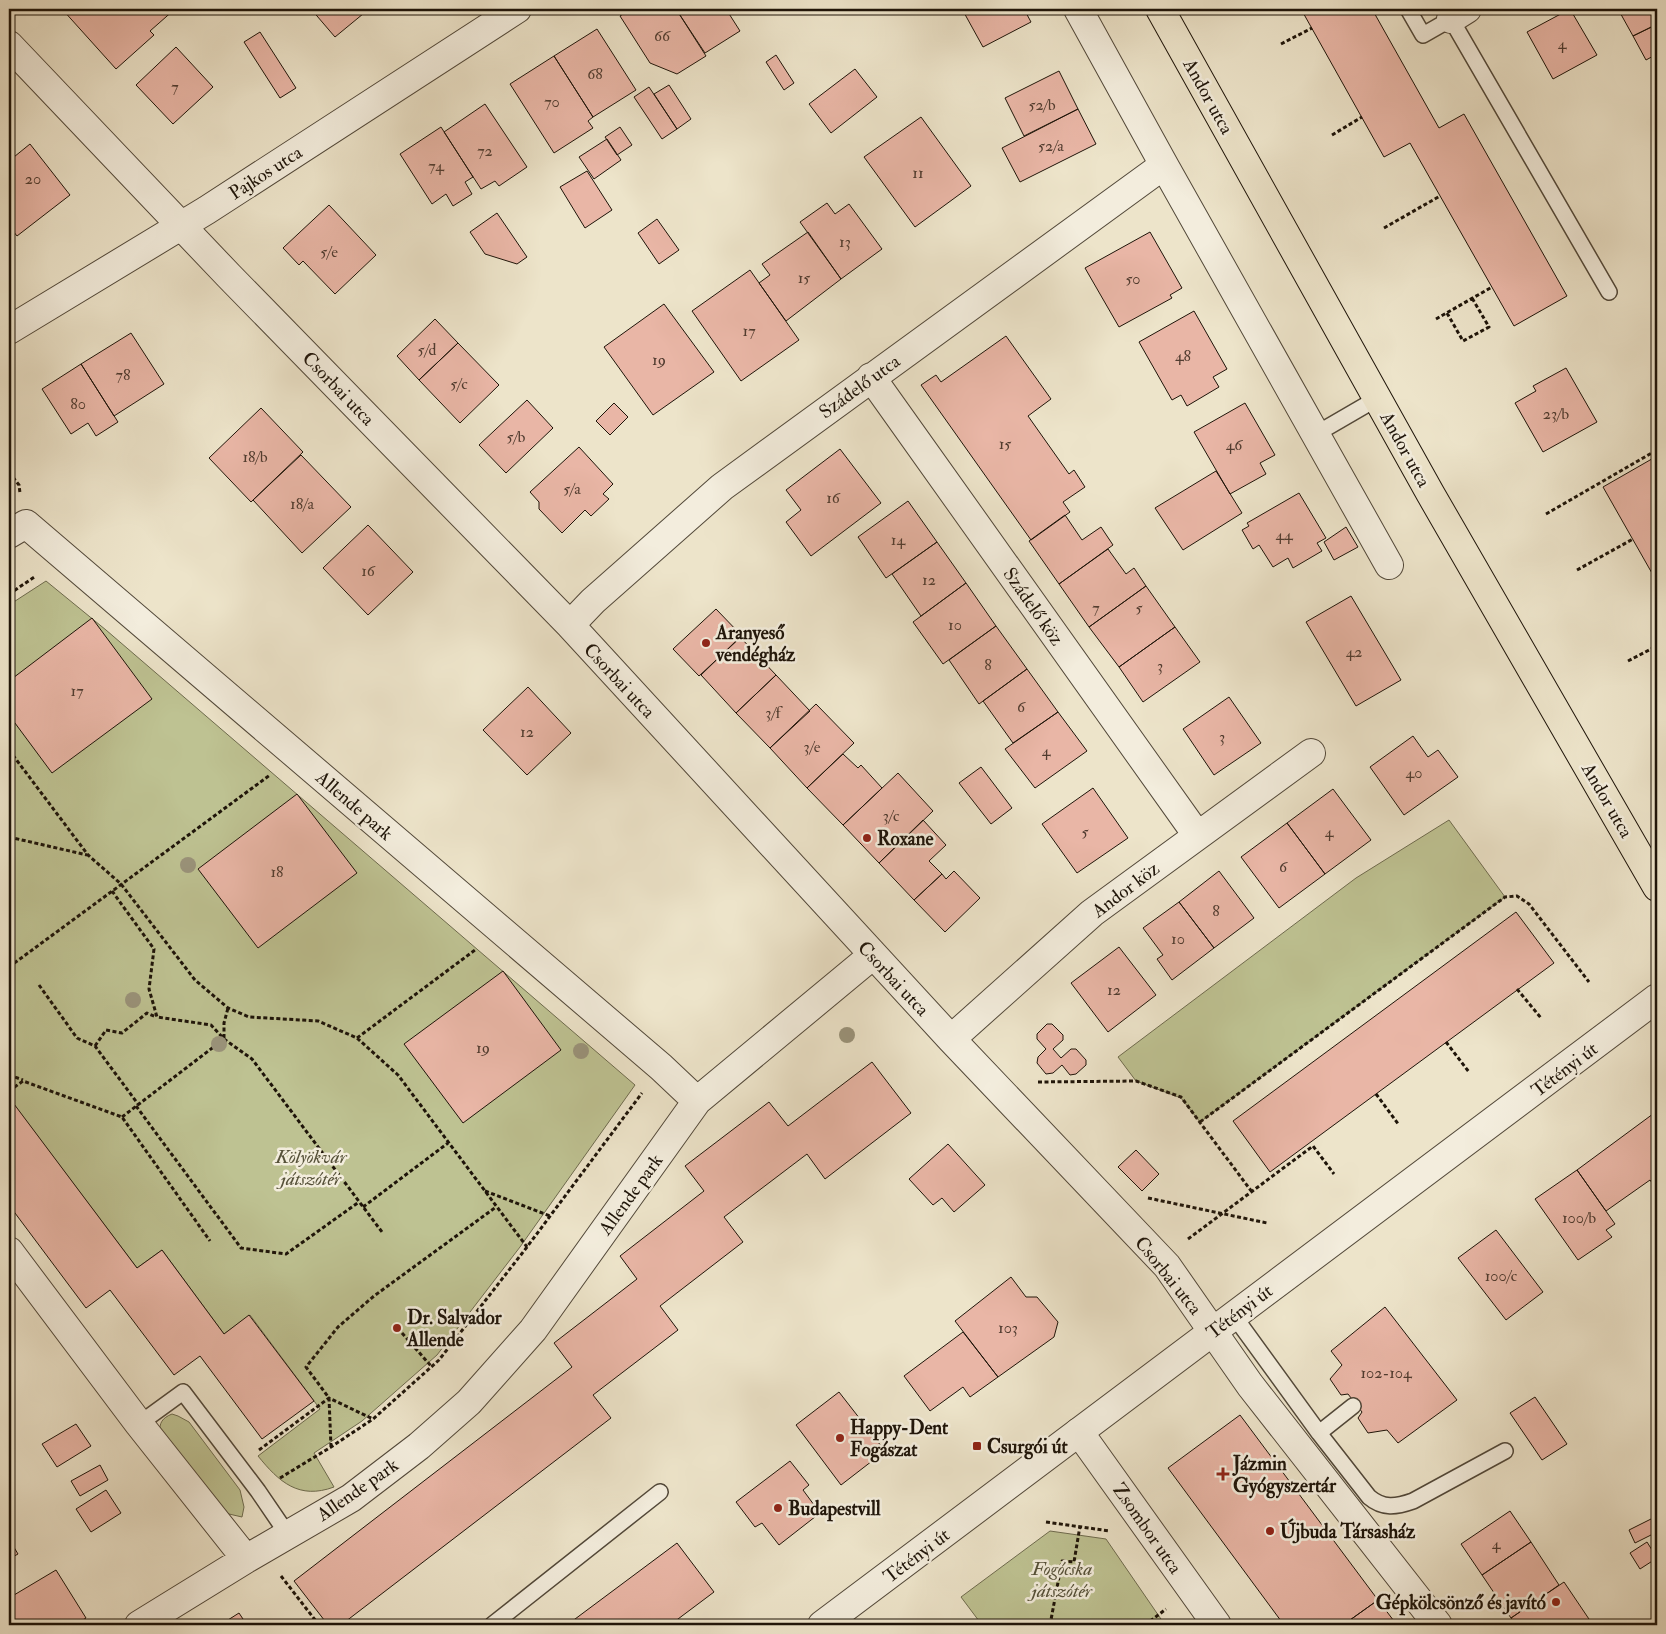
<svg xmlns="http://www.w3.org/2000/svg" width="1666" height="1634" viewBox="0 0 1666 1634" font-family="'IM FELL Double Pica',serif">
	<style>
		.green { fill: #bec292; stroke: #6e6b4e }
		.building { fill: #e9b6a6; stroke: #1e1409 }
		.lines { fill: none; stroke-linecap: round; stroke-linejoin: round }
		.service-casing { stroke: #524839; stroke-width: 18 }
		.minor-casing { stroke: #524839; stroke-width: 30 }
		.tertiary-casing { stroke: #524839; stroke-width: 30 }
		.primary-casing { stroke: #1e1409; stroke-width: 30 }
		.path { stroke: #1e1409; stroke-width: 3; stroke-dasharray: 4 2.5; stroke-linecap: butt }
		.service { stroke: #f3eddd; stroke-width: 15 }
		.minor { stroke: #f3eddd; stroke-width: 28 }
		.tertiary { stroke: #f3eddd; stroke-width: 28 }
		.primary { stroke: #ede4ca; stroke-width: 28 }
		.tree { fill: #9a937a }
		.poi-dot { fill: #8f2418; stroke: #f3eddd; stroke-width: 2 }
		.labels { text-anchor: middle; stroke-width: 5; stroke-linejoin: round; paint-order: stroke }
		.number-label { font-size: 16px; fill: #513c30 }
		.street-label { font-size: 19px; fill: #1e1409; stroke: #f3eddd }
		.poi-label { font-size: 19px; font-weight: bold; fill: #1e1409; stroke: #f3eddd; text-anchor: start }
		.park-label { font-size: 19px; font-style: italic; fill: #565139; stroke: #f3eddd }
	</style>
	<rect width="100%" height="100%" fill="#ede4ca"/>
	<filter id="stains"><feTurbulence type="fractalNoise" baseFrequency=".004" numOctaves="4"/><feColorMatrix values="0 0 0 0 .2 0 0 0 0 .09 0 0 0 0 .02 0 0 0 .5 -.17"/></filter>
	<radialGradient id="worn" r=".72"><stop offset=".6" stop-color="#630" stop-opacity="0"/><stop offset="1" stop-color="#630" stop-opacity=".3"/></radialGradient>
	<path class="green" d="M46,581L106,630L635,1085L520,1247L437,1355L362,1421L314,1453L334,1487C299,1500 279,1482 258,1456L320,1409L250,1315L224,1334L162,1250L137,1268L11,1101L9,1102V605Z
		M1449,820L1505,897L1200,1122L1181,1098L1136,1081L1118,1057L1356,878Z
		M172,1414L178,1416L189,1422L240,1490L244,1507L242,1517L229,1514L217,1506L160,1433C159,1423 162,1418 172,1414Z
		M1050,1531L1106,1539L1163,1622L1159,1625H982L961,1597Z"/>
	<path class="building" d="M62,9H175L150,31L154,35L116,69Z
		M311,9H369L335,37Z
		M631,9H676L706,56L677,74L650,63L620,16Z
		M676,9H726L740,31L705,53Z
		M962,9H1024L1031,22L983,47Z
		M1301,9H1372L1439,128L1464,114L1567,296L1514,326L1410,143L1384,157Z
		M1570,9L1597,55L1553,79L1527,32Z
		M1618,9H1657V24L1633,36Z
		M1656,25L1657,28V54L1646,60L1633,36Z
		M597,29L636,90L593,117L554,56Z
		M260,32L296,88L280,98L244,42Z
		M176,47L213,87L173,124L136,85Z
		M776,55L794,83L784,90L766,62Z
		M554,56L593,117L588,121L593,128L554,153L510,84Z
		M855,69L877,97L831,133L809,104Z
		M1059,71L1078,109L1024,136L1005,98Z
		M669,85L691,119L677,129L654,94Z
		M649,87L677,129L662,139L634,97Z
		M485,104L527,167L499,186L495,181L481,189L444,132Z
		M1078,109L1096,144L1020,182L1002,148Z
		M921,117L971,186L915,227L864,157Z
		M441,127L473,177L465,182L472,194L453,206L446,194L432,204L400,154Z
		M620,127L632,145L617,155L605,137Z
		M607,139L621,160L594,179L579,157Z
		M30,144L70,195L17,236L9,226V161Z
		M587,171L612,210L585,228L560,187Z
		M827,203L835,214L849,204L882,249L841,279L800,222Z
		M329,205L376,255L335,294L303,261L299,265L283,248Z
		M497,213L527,257L517,264L485,254L470,232Z
		M657,219L679,250L659,264L638,233Z
		M808,232L841,279L786,321L759,283L770,275L762,264Z
		M1150,232L1182,288L1170,295L1172,298L1119,327L1085,268Z
		M750,270L799,340L741,381L692,311Z
		M664,304L714,372L653,415L604,347Z
		M1194,311L1227,369L1213,377L1219,387L1187,406L1181,395L1172,400L1139,342Z
		M435,319L458,343L419,380L397,356Z
		M131,333L164,384L114,416L81,364Z
		M1006,336L1051,399L1028,416L1069,474L1074,470L1085,487L1063,502L1070,512L1031,540L921,385L936,375L941,382Z
		M458,343L499,385L460,423L419,380Z
		M81,364L118,422L96,436L88,423L71,434L42,389Z
		M1566,368L1597,422L1543,452L1515,403L1536,391L1533,386Z
		M527,400L553,428L506,473L479,445Z
		M614,403L628,417L610,435L596,421Z
		M1245,403L1275,455L1260,463L1266,474L1230,494L1194,432Z
		M261,408L303,452L251,502L209,458Z
		M579,447L613,484L603,494L609,499L591,516L585,510L562,533L539,509V502L530,492Z
		M840,449L881,503L811,556L786,522L801,510L786,490Z
		M301,455L351,507L302,553L253,500Z
		M1657,456V582L1603,487Z
		M1216,471L1242,513L1183,550L1155,508Z
		M1299,493L1326,538L1317,543L1322,551L1293,568L1288,558L1273,567L1259,545L1253,549L1242,530L1249,526L1247,523Z
		M908,501L937,542L886,578L858,537Z
		M1065,515L1082,540L1101,527L1113,545L1059,584L1029,541Z
		M368,525L413,572L368,615L323,568Z
		M1346,527L1358,547L1334,560L1324,542Z
		M937,542L966,583L921,616L892,574Z
		M1108,549L1126,574L1134,568L1146,586L1089,627L1059,584Z
		M966,583L996,626L943,664L913,622Z
		M1146,586L1175,627L1119,667L1089,627Z
		M1351,596L1401,680L1356,706L1306,622Z
		M716,609L742,636L699,676L673,649Z
		M92,618L152,699L52,773L9,715V681Z
		M996,626L1027,669L979,704L949,660Z
		M1175,627L1200,662L1143,702L1119,667Z
		M740,637L776,675L736,713L701,675Z
		M1027,669L1058,712L1013,743L983,701Z
		M776,675L810,711L770,748L736,713Z
		M528,687L571,733L527,775L483,730Z
		M1229,697L1261,743L1214,775L1183,729Z
		M816,704L854,743L807,788L770,748Z
		M1058,712L1087,751L1035,788L1005,749Z
		M1413,736L1428,757L1438,750L1458,777L1404,815L1370,767Z
		M843,754L858,768L861,765L882,788L843,825L807,788Z
		M981,767L1012,808L991,824L959,783Z
		M898,773L933,811L879,863L843,825Z
		M1093,788L1128,838L1077,873L1042,824Z
		M1333,789L1371,840L1325,874L1287,823Z
		M297,794L357,873L258,948L198,869Z
		M923,820L946,845L929,861L942,874L914,900L879,863Z
		M1287,823L1325,874L1279,908L1241,857Z
		M954,871L980,898L945,932L914,900L942,874L946,879Z
		M1219,871L1254,918L1214,948L1179,902Z
		M1179,902L1214,948L1172,980L1157,959L1163,955L1143,928Z
		M1516,912L1554,963L1270,1172L1233,1121Z
		M1119,947L1156,995L1108,1032L1071,983Z
		M503,971L561,1050L463,1123L404,1044Z
		M1047,1024H1052L1063,1035V1040L1053,1049L1061,1058L1071,1049H1076L1086,1060V1065L1076,1074L1070,1075L1062,1065L1053,1073L1046,1074L1037,1063L1038,1057L1046,1049L1037,1039V1034Z
		M872,1062L911,1113L825,1179L807,1154L724,1217L743,1242L660,1306L678,1330L593,1395L611,1418L341,1625H328L294,1581L572,1367L554,1343L637,1279L620,1256L704,1191L685,1166L769,1102L788,1126Z
		M11,1100L137,1268L162,1250L224,1334L249,1315L314,1401L262,1439L200,1356L174,1375L110,1290L86,1308L9,1205V1102Z
		M1657,1111V1190L1650,1180L1606,1211L1577,1170Z
		M948,1144L985,1185L954,1212L942,1198L933,1205L909,1179Z
		M1136,1150L1159,1174L1142,1191L1118,1167Z
		M1577,1170L1615,1224L1606,1230L1612,1237L1578,1260L1535,1199Z
		M1496,1230L1543,1292L1506,1320L1458,1258Z
		M1011,1277L1026,1297H1037L1058,1322L1054,1337L998,1377L955,1321Z
		M1385,1307L1457,1400L1398,1443L1387,1430L1368,1433L1358,1418L1362,1412L1348,1394L1341,1395L1330,1379L1342,1365L1331,1351Z
		M963,1332L998,1377L970,1397L963,1387L930,1411L904,1376Z
		M839,1392L885,1451L841,1485L796,1425Z
		M1535,1397L1567,1444L1542,1460L1510,1413Z
		M1240,1415L1378,1600L1343,1625H1284L1168,1468Z
		M76,1424L91,1446L57,1467L42,1444Z
		M790,1461L809,1485L803,1490L820,1513L779,1545L762,1523L755,1527L736,1502Z
		M100,1465L108,1480L80,1496L71,1481Z
		M106,1490L121,1513L91,1532L76,1509Z
		M1510,1511L1531,1542L1482,1575L1461,1544Z
		M1655,1517L1657,1522V1532L1635,1543L1629,1530Z
		M9,1539L18,1554L9,1559Z
		M1531,1542L1559,1585L1511,1618L1482,1575Z
		M1647,1542L1657,1558L1640,1569L1630,1553Z
		M677,1543L714,1592L670,1625H567Z
		M56,1570L86,1618L74,1625H17L9,1612V1598Z
		M1564,1582L1593,1625H1516L1511,1618Z
		M1378,1600L1397,1625H1343Z
		M239,1613L247,1625H220Z
		M1657,1618V1625H1653L1651,1622Z"/>
	<g class="lines">
		<defs>
			<path id="service" d="M1408,9L1423,35L1451,19L1609,292
				M1316,434L1378,398
				M1234,1316L1319,1433L1369,1497C1383,1509 1396,1507 1413,1501L1505,1451
				M139,1424L183,1392L258,1491L288,1535
				M1319,1433L1353,1406
				M492,1625L660,1492"/>
			<path id="minor" d="M1078,9L1164,165L1389,565
				M1451,19L1467,9
				M9,45L229,276L570,625L951,1039L1167,1266L1250,1385L1438,1625
				M9,330L207,210L517,9
				M871,377L1197,835
				M9,534L26,524L661,1067L697,1101
				M570,625L593,601L722,487L1164,165
				M951,1039L1092,913L1311,753
				M9,1251L139,1424L246,1559
				M1079,1432L1217,1625
				M139,1625L246,1559L351,1498L419,1446L469,1402L533,1330L697,1101L873,955"/>
			<path id="tertiary" d="M822,1625L1657,998"/>
			<path id="primary" d="M1160,9L1430,493L1657,887"/>
		</defs>
		<use href="#service" class="service-casing"/>
		<use href="#minor" class="minor-casing"/>
		<use href="#tertiary" class="tertiary-casing"/>
		<use href="#primary" class="primary-casing"/>
		<path class="path" d="M1281,44L1312,28
			M1332,135L1362,117
			M1384,228L1440,196
			M1447,313L1463,341L1489,327L1472,298
			M1436,319L1492,287
			M9,472L19,485L20,493
			M1546,514L1657,450
			M1577,570L1633,539
			M9,594L36,576
			M1628,661L1657,646
			M9,750L88,855L121,884L195,980L228,1008L249,1017L318,1021L357,1038L398,1075L527,1247
			M9,837L87,855
			M112,891L154,949L149,989L157,1017L211,1025L224,1039L252,1059L382,1232
			M9,967L270,775
			M39,985L77,1038L95,1046L138,1104
			M1517,989L1541,1018
			M224,1038V1023L228,1008
			M357,1038L475,950
			M1446,1042L1469,1072
			M95,1046L106,1030L122,1033L147,1013L156,1017
			M9,1075L23,1080
			M1038,1082L1136,1081L1181,1097L1252,1192
			M9,1091L23,1081L122,1117L210,1241
			M1376,1094L1399,1125
			M136,1106L241,1248L286,1254L359,1202
			M122,1117L224,1039
			M1200,1122L1505,897L1517,896L1529,904L1589,982
			M485,1191L550,1216
			M1148,1198L1267,1223
			M363,1207L448,1143
			M1188,1239L1313,1146L1334,1174
			M402,1333L431,1366
			M331,1447L329,1398L306,1367L338,1327L374,1296L496,1207
			M259,1450L329,1398L373,1419
			M280,1478L331,1447L373,1419L439,1360L527,1247L642,1093
			M1046,1522L1110,1531
			M281,1576L319,1625
			M1050,1625L1062,1561L1074,1562L1080,1526
			M1145,1625L1166,1609"/>
		<use href="#service" class="service"/>
		<use href="#minor" class="minor"/>
		<use href="#tertiary" class="tertiary"/>
		<use href="#primary" class="primary"/>
	</g>
	<g class="tree">
		<circle cx="188" cy="865" r="8"/>
		<circle cx="133" cy="1000" r="8"/>
		<circle cx="847" cy="1035" r="8"/>
		<circle cx="219" cy="1044" r="8"/>
		<circle cx="581" cy="1051" r="8"/>
	</g>
	<g class="poi-dot">
		<circle cx="706" cy="643" r="5"/>
		<circle cx="867" cy="838" r="5"/>
		<circle cx="397" cy="1328" r="5"/>
		<circle cx="840" cy="1438" r="5"/>
		<rect x="972" y="1441" width="10" height="10" rx="2.5"/>
		<path d="M1220.5 1466.5h5v5h5v5h-5v5h-5v-5h-5v-5h5z"/>
		<circle cx="778" cy="1508" r="5"/>
		<circle cx="1270" cy="1531" r="5"/>
		<circle cx="1556" cy="1602" r="5"/>
	</g>
	<g class="labels">
		<g class="number-label">
			<text x="662" y="41">66</text>
			<text x="1562" y="49">4</text>
			<text x="595" y="79">68</text>
			<text x="175" y="92">7</text>
			<text x="552" y="107">70</text>
			<text x="1042" y="110">52/b</text>
			<text x="1051" y="151">52/a</text>
			<text x="485" y="156">72</text>
			<text x="436" y="171">74</text>
			<text x="918" y="178">11</text>
			<text x="33" y="184">20</text>
			<text x="845" y="247">13</text>
			<text x="329" y="257">5/e</text>
			<text x="804" y="283">15</text>
			<text x="1133" y="284">50</text>
			<text x="749" y="336">17</text>
			<text x="427" y="355">5/d</text>
			<text x="1183" y="361">48</text>
			<text x="659" y="365">19</text>
			<text x="123" y="380">78</text>
			<text x="459" y="389">5/c</text>
			<text x="78" y="409">80</text>
			<text x="1556" y="419">23/b</text>
			<text x="516" y="442">5/b</text>
			<text x="1005" y="449">15</text>
			<text x="1234" y="450">46</text>
			<text x="255" y="462">18/b</text>
			<text x="572" y="494">5/a</text>
			<text x="833" y="503">16</text>
			<text x="302" y="509">18/a</text>
			<text x="1284" y="540">44</text>
			<text x="898" y="545">14</text>
			<text x="368" y="576">16</text>
			<text x="929" y="585">12</text>
			<text x="1096" y="613">7</text>
			<text x="1139" y="613">5</text>
			<text x="955" y="630">10</text>
			<text x="1354" y="657">42</text>
			<text x="988" y="670">8</text>
			<text x="1160" y="671">3</text>
			<text x="77" y="696">17</text>
			<text x="1021" y="712">6</text>
			<text x="773" y="718">3/f</text>
			<text x="527" y="737">12</text>
			<text x="1222" y="742">3</text>
			<text x="812" y="752">3/e</text>
			<text x="1046" y="756">4</text>
			<text x="1414" y="778">40</text>
			<text x="891" y="821">3/c</text>
			<text x="1085" y="837">5</text>
			<text x="1329" y="837">4</text>
			<text x="1283" y="872">6</text>
			<text x="277" y="877">18</text>
			<text x="1216" y="916">8</text>
			<text x="1178" y="944">10</text>
			<text x="1114" y="995">12</text>
			<text x="483" y="1053">19</text>
			<text x="1579" y="1223">100/b</text>
			<text x="1501" y="1281">100/c</text>
			<text x="1008" y="1333">103</text>
			<text x="1386" y="1378">102-104</text>
			<text x="1496" y="1549">4</text>
		</g>
		<g class="street-label">
			<text transform="translate(1209 96) rotate(61)" y="7">Andor utca</text>
			<text transform="translate(265 172) rotate(-33)" y="7">Pajkos utca</text>
			<text transform="translate(859 386) rotate(-36)" y="7">Szádelő utca</text>
			<text transform="translate(339 388) rotate(46)" y="7">Csorbai utca</text>
			<text transform="translate(1406 449) rotate(61)" y="7">Andor utca</text>
			<text transform="translate(1034 606) rotate(55)" y="7">Szádelő köz</text>
			<text transform="translate(620 680) rotate(47)" y="7">Csorbai utca</text>
			<text transform="translate(1608 800) rotate(60)" y="7">Andor utca</text>
			<text transform="translate(355 805) rotate(41)" y="7">Allende park</text>
			<text transform="translate(1125 889) rotate(-37)" y="7">Andor köz</text>
			<text transform="translate(894 978) rotate(47)" y="7">Csorbai utca</text>
			<text transform="translate(1564 1069) rotate(-37)" y="7">Tétényi út</text>
			<text transform="translate(630 1194) rotate(-54)" y="7">Allende park</text>
			<text transform="translate(1169 1275) rotate(51)" y="7">Csorbai utca</text>
			<text transform="translate(1239 1311) rotate(-37)" y="7">Tétényi út</text>
			<text transform="translate(357 1489) rotate(-35)" y="7">Allende park</text>
			<text transform="translate(1148 1528) rotate(55)" y="7">Zsombor utca</text>
			<text transform="translate(916 1555) rotate(-37)" y="7">Tétényi út</text>
		</g>
		<g class="poi-label">
			<text x="716" y="639">Aranyeső<tspan x="716" dy="22">vendégház</tspan></text>
			<text x="877" y="845">Roxane</text>
			<text x="407" y="1324">Dr. Salvador<tspan x="407" dy="22">Allende</tspan></text>
			<text x="850" y="1434">Happy-Dent<tspan x="850" dy="22">Fogászat</tspan></text>
			<text x="987" y="1453">Csurgói út</text>
			<text x="1233" y="1470">Jázmin<tspan x="1233" dy="22">Gyógyszertár</tspan></text>
			<text x="788" y="1515">Budapestvill</text>
			<text x="1280" y="1538">Újbuda Társasház</text>
			<text x="1546" y="1609" text-anchor="end">Gépkölcsönző és javító</text>
		</g>
		<g class="park-label">
			<text x="311" y="1163">Kölyökvár<tspan x="311" dy="22">játszótér</tspan></text>
			<text x="1062" y="1575">Fogócska<tspan x="1062" dy="22">játszótér</tspan></text>
		</g>
	</g>
	<rect width="1666" height="1634" fill="none" stroke="#ede4ca" stroke-width="30"/>
	<rect x="10" y="10" width="1646" height="1614" fill="none" stroke="#1e1409" stroke-width="2.5"/>
	<rect x="15" y="15" width="1636" height="1604" fill="none" stroke="#1e1409"/>
	<rect width="100%" height="100%" filter="url(#stains)"/>
	<rect width="100%" height="100%" fill="url(#worn)"/>
</svg>
